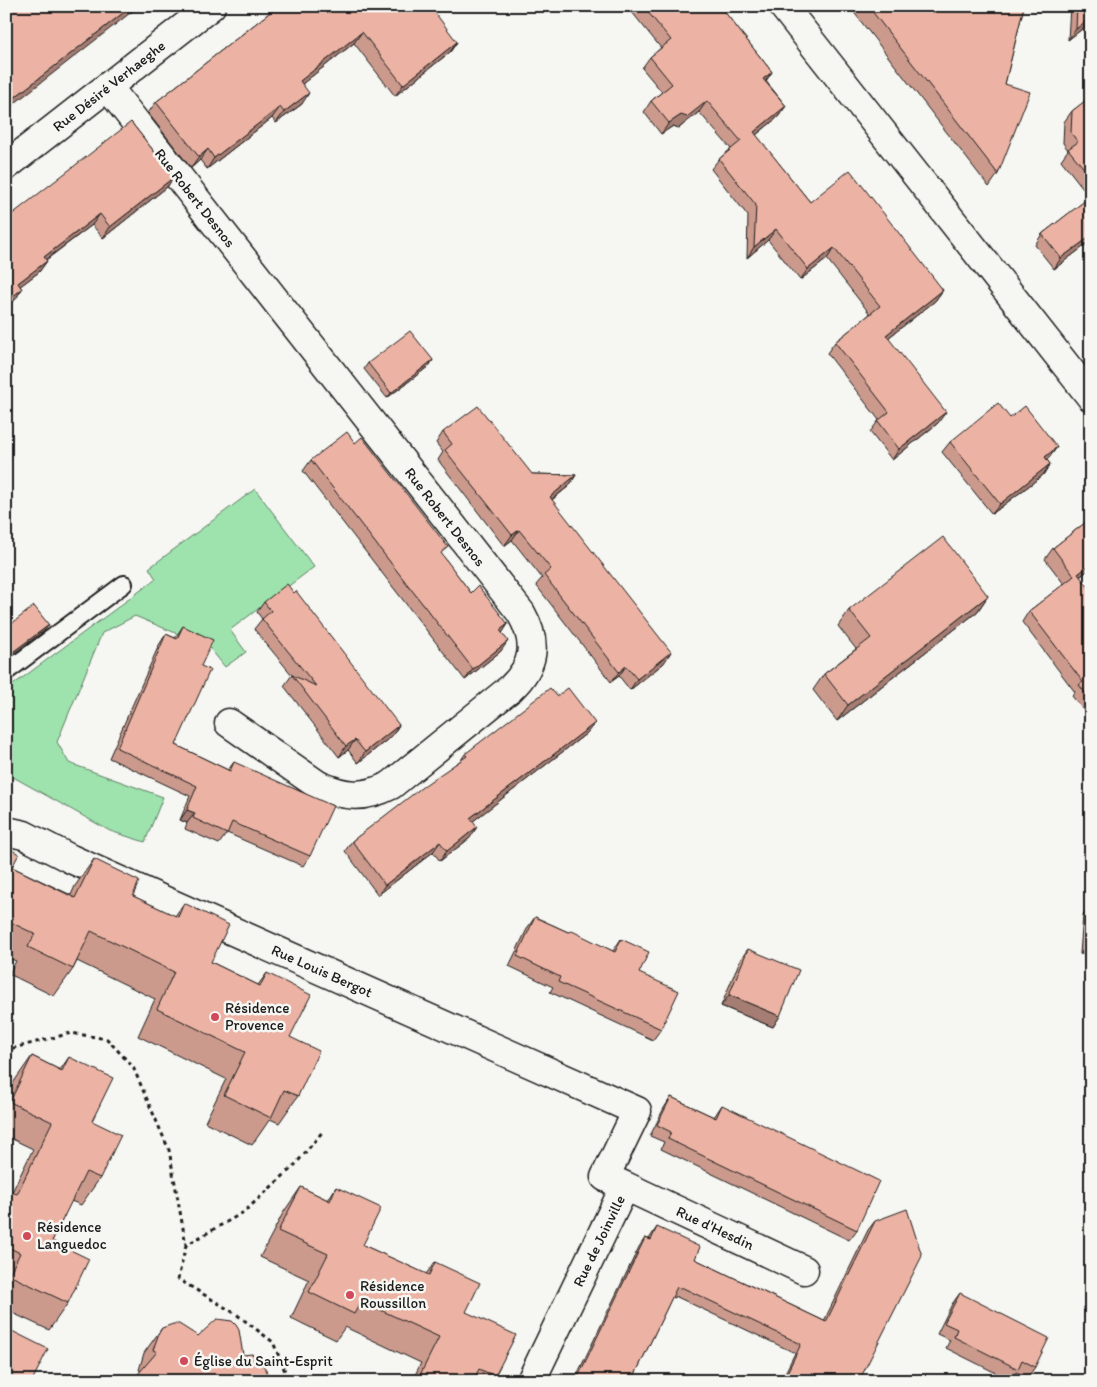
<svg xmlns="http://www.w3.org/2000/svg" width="1097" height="1387" viewBox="0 0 1097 1387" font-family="Itim,sans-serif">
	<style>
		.green { fill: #9ee2ad; stroke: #5d7f64 }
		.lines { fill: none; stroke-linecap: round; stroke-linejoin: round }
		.lane-casing { stroke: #1c1c1c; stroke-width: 20 }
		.street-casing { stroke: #1c1c1c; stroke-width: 31 }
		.secondary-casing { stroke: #1c1c1c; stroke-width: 31 }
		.path { stroke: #1c1c1c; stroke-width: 3; stroke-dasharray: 4 4; stroke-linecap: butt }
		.lane { stroke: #f6f6f2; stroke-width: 16 }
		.street { stroke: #f6f6f2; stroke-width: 28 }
		.secondary { stroke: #f6f6f2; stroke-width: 28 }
		.wall { fill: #cb9a8d; stroke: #1c1c1c }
		.shaded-wall { fill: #a57d73; stroke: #1c1c1c }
		.building { fill: #ecb3a4; stroke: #1c1c1c }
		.poi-dot { fill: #d1495b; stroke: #f6f6f2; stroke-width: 2 }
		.labels { text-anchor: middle; stroke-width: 5; stroke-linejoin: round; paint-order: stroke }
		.street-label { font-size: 15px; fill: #1c1c1c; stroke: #f6f6f2 }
		.poi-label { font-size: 15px; fill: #1c1c1c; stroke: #f6f6f2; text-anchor: start }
	</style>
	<rect width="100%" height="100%" fill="#f6f6f2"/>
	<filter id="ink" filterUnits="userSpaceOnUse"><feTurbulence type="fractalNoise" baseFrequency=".02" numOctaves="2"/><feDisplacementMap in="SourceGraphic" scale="10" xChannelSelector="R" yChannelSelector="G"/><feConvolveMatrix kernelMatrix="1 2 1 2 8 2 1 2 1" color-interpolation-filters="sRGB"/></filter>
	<g filter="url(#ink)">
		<path class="green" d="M255,489L314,567L230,630L246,652L225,667L209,647L135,616L102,633L57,742L69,763L163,797L145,842L110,831L6,773V690L156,579L149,568Z"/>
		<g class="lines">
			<defs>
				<path id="lane" d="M6,672L124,584"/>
				<path id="street" d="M108,87L521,613C538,643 535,665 511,688L391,785C364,799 345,797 318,785L229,723
					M6,166L211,6
					M6,831L24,835L71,859L637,1111L605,1177L625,1186L531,1381
					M625,1186L804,1270"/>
				<path id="secondary" d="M783,6L1091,397"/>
			</defs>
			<use href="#lane" class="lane-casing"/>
			<use href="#street" class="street-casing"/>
			<use href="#secondary" class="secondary-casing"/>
			<path class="path" d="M6,1053L10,1049L71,1033L107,1039L133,1067L169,1150L186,1245L244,1212L294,1166L324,1130
				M186,1245L178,1279L236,1314L273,1342L289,1381"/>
			<use href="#lane" class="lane"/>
			<use href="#street" class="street"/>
			<use href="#secondary" class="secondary"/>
		</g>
		<path class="wall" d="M278,6L457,42L450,52L395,96L354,43L302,84V104L276,123L272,118L207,169L200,160L191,168L148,113L156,102Z
			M595,6H602L597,10Z
			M627,6H720L772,72L766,81L786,106L778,117L756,135L810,202L943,290L935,301L888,338L938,423L892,460L870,432L879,420L827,353L835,342L870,314L827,259L800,280L768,240L747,258L748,216L711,169L719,159L731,149L699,112L679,128L673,126L661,134L644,112L651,101L662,92L642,68L650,57L661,48Z
			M849,6H1024L1005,84L998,174L989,187Z
			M1070,6H1091V22L1068,40Z
			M1091,97V241L1054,269L1035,245L1042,234L1090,197L1061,160L1068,150L1063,143L1064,122L1072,111Z
			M131,122L174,177L167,187L103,238L92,225L46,260L47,261L39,272L20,286L22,289L15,300L6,306Z
			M433,360L429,366L387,398L364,369L368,363Z
			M1010,418L1057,447L1049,458L1047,460L1050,464L1043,475L992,514L942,452L950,442Z
			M443,432L532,474L576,475L569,486L552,500L664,663L630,690L619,676L611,682L536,585L542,578L512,540L504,546L438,460L443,452L436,443Z
			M311,460L442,555L471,593L508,624L502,633L501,651L465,680L303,471Z
			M1091,518V568L1080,577L1091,590V720L1072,696L1075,692L1022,622L1029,611L1064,584L1045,559L1053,548Z
			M988,596L977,612L837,721L813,690L824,674L856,649L838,626L849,610Z
			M264,602L399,725L392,736L358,763L348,750L339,757L284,686L292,675L254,629L262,619L257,612Z
			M183,626L201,666L176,745L228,770L234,762L310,856L303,866L227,833L219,844L185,829L187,823L180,820L190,796L109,758L159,645L166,634L175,638Z
			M587,733L473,821L470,838L440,861L433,852L378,895L345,851L352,841L461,760L465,754Z
			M6,847L12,867L71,895L75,886L94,859L133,896L175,916L184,903L211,962L258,985L267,973L290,1037L298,1096L279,1123L270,1119L252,1145L205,1122L226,1079L138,1036L155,999L77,961L73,969L54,996L9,974L16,961L6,957Z
			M1091,905V954H1080L1083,915Z
			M535,917L568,932L613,951L621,939L639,973L661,1029L653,1040L550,992L553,987L509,966L528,927Z
			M748,949L780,1016L773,1027L721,1006L740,960Z
			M32,1056L60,1070L69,1057L92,1121L100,1178L81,1205L71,1201L52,1241L68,1303L49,1330L6,1310V1190L12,1192L33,1149L6,1136V1097L13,1083Z
			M671,1097L714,1117L722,1105L857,1230L849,1240L661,1149L664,1142L650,1136L664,1108Z
			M301,1187L328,1200L336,1187L363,1245L426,1274L435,1262L466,1312L495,1376L492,1381H412L421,1363L345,1327L336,1340L291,1318L309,1280L260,1257L283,1213Z
			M875,1221L859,1381H781L795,1353L675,1296L674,1298L672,1297L632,1381H574L639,1247L645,1238L649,1239L657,1227L695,1259L824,1321L868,1230Z
			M960,1293L1035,1367L1028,1377L1016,1372L1010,1380L946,1348L950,1340L937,1334L952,1304Z
			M162,1328L198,1336L243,1355L266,1381H134L141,1371L139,1370L144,1353Z
			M1091,1342V1353L1087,1351Z"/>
		<path class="shaded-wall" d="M132,6H139L6,110V104Z
			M1091,17V22L1068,40L1076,29Z
			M362,32L354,43L292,92L300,81Z
			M457,42L450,52L395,96L403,85Z
			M772,72L764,83L763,79Z
			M309,93L302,104L276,123L284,112Z
			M707,101L699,112L679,128L673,126L661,134L669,123L681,115Z
			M786,106L778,117L746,143L754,132Z
			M280,107L272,118L207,169L214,158Z
			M208,149L200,160L191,168L199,157Z
			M174,177L167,187L103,238L110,227Z
			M100,214L92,225L36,267L44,257Z
			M776,229L768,240L747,258L754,247Z
			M1091,236V241L1054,269L1061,258Z
			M834,248L827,259L800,280L808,269Z
			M47,261L39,272L10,294L18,283Z
			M22,289L15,300L6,306V302Z
			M943,290L935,301L878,346L886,335Z
			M433,360L429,366L387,398L391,393Z
			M946,412L938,423L892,460L899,449Z
			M1057,447L1049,458L1037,467L1045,457Z
			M1050,464L1043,475L992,514L1000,504Z
			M576,475L569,486L542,507L550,497Z
			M519,530L512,540L504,546L512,535Z
			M1091,564V568L1070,584L1078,574Z
			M988,596L977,612L837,721L848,705Z
			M508,624L501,635L500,630Z
			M49,625L45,630L6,659V657Z
			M508,641L501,651L465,680L473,669Z
			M671,652L664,663L630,690L637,679Z
			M626,666L619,676L611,682L619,672Z
			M595,723L587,733L463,829L470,818Z
			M399,725L392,736L358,763L365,752Z
			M355,740L348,750L339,757L346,746Z
			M187,810L195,813L187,823L180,820Z
			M477,827L470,838L440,861L447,851Z
			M440,842L433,852L378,895L385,885Z
			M1088,943H1091V954H1080Z
			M729,995L780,1016L773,1027L721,1006Z"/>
		<path class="building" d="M6,6H132L6,104Z
			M278,6H430L457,42L403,85L362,32L300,81L309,93L284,112L280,107L214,158L208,149L199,157L156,102Z
			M643,6H720L772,72L763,79L786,106L754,132L810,202L850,170L943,290L886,335L946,412L899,449L878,421L889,412L835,342L880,306L834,248L808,269L776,229L754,247L756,205L719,159L741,141L707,101L687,117L681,115L669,123L651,101L672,84L650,57L671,40Z
			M868,6H1024L1005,84L1030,92L998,174Z
			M1077,6H1091V17L1076,29Z
			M1090,97H1091V177L1068,149L1078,142L1071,133L1072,111Z
			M131,122L174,177L110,227L100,214L44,257L47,261L18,283L22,289L6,302V219Z
			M1091,196V236L1061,258L1042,234Z
			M410,331L433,360L391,393L368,363Z
			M998,403L1010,418L1025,406L1057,447L1045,457L1050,464L1000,504L950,442Z
			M478,406L532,474L576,475L550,497L671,652L637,679L626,666L619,672L544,575L551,569L519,530L512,535L445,450L452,444L443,432Z
			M347,432L355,443L362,437L448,547L441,553L471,593L478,586L508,624L500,630L508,641L473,669L311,460Z
			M1091,518V564L1078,574L1091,590V700L1079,685L1083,682L1029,611L1074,576L1053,548Z
			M943,537L988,596L848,705L824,674L871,638L849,610Z
			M287,584L294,593L296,591L399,725L365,752L355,740L346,746L292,675L316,686L262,619L271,611L264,602Z
			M34,606L49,625L6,657V628Z
			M183,626L213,640L201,666L210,670L176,745L230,771L234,762L333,806L310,856L232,822L227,834L193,818L195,813L187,810L197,786L117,748L166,634L177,639Z
			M550,688L557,696L568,688L595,723L470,818L477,827L447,851L440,842L385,885L352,841L425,785L467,756L465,754Z
			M6,847L19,854L12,867L75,898L94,859L139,881L133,896L178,917L184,903L229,925L211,962L260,986L267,973L311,995L290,1037L319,1051L298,1096L284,1090L271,1118L224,1095L245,1052L157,1009L174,972L91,931L73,969L28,947L35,934L6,920Z
			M1091,906V943H1088Z
			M535,917L568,932L572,931L615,952L621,939L649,952L639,973L679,991L661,1029L558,982L560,977L517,956Z
			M748,949L799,970L780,1016L729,995Z
			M32,1056L62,1071L69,1057L113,1078L92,1121L121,1135L100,1178L86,1172L52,1241L89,1259L68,1303L9,1275L20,1253L6,1246V1190L17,1194L52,1122L10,1102Z
			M671,1097L716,1118L722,1105L879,1181L857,1230L668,1139L671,1132L657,1125Z
			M301,1187L330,1201L336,1187L381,1208L363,1245L429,1275L435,1262L480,1283L466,1312L516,1335L495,1376L479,1369L473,1381H417L439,1337L361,1301L354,1314L309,1292L328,1254L278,1231Z
			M907,1209L922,1256L859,1381H783L801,1344L681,1287L680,1289L677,1287L632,1381H576L645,1238L651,1240L657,1227L700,1247L695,1259L826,1322L875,1221Z
			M960,1293L1049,1338L1035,1367L1022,1360L1018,1369L954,1337L957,1329L944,1323Z
			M217,1319L232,1321L236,1325L239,1330L243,1355L252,1354L263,1365L267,1371V1377L266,1381H137L138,1374L157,1352L153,1350L159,1333L162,1328L173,1324H179L198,1336Z
			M6,1328L48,1349L32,1381H6Z"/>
	</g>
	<g class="poi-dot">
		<circle cx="215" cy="1017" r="5"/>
		<circle cx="27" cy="1236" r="5"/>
		<circle cx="350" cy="1295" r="5"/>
		<circle cx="184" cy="1361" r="5"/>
	</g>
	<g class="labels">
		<g class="street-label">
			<text transform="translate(109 86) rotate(-38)" y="5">Rue Désiré Verhaeghe</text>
			<text transform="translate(195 198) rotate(52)" y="5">Rue Robert Desnos</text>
			<text transform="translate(445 517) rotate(52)" y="5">Rue Robert Desnos</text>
			<text transform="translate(322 971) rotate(24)" y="5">Rue Louis Bergot</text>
			<text transform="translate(715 1228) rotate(25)" y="5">Rue d'Hesdin</text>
			<text transform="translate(599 1241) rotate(-64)" y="5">Rue de Joinville</text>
		</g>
		<g class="poi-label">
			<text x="225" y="1013">Résidence<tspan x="225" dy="17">Provence</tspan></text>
			<text x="37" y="1232">Résidence<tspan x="37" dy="17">Languedoc</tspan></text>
			<text x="360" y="1291">Résidence<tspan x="360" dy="17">Roussillon</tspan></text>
			<text x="194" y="1366">Église du Saint-Esprit</text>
		</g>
	</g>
	<rect width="1097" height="1387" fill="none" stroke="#f6f6f2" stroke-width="25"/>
	<rect x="12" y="12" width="1072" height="1362" fill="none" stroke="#1c1c1c" stroke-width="2" filter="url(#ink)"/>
</svg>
